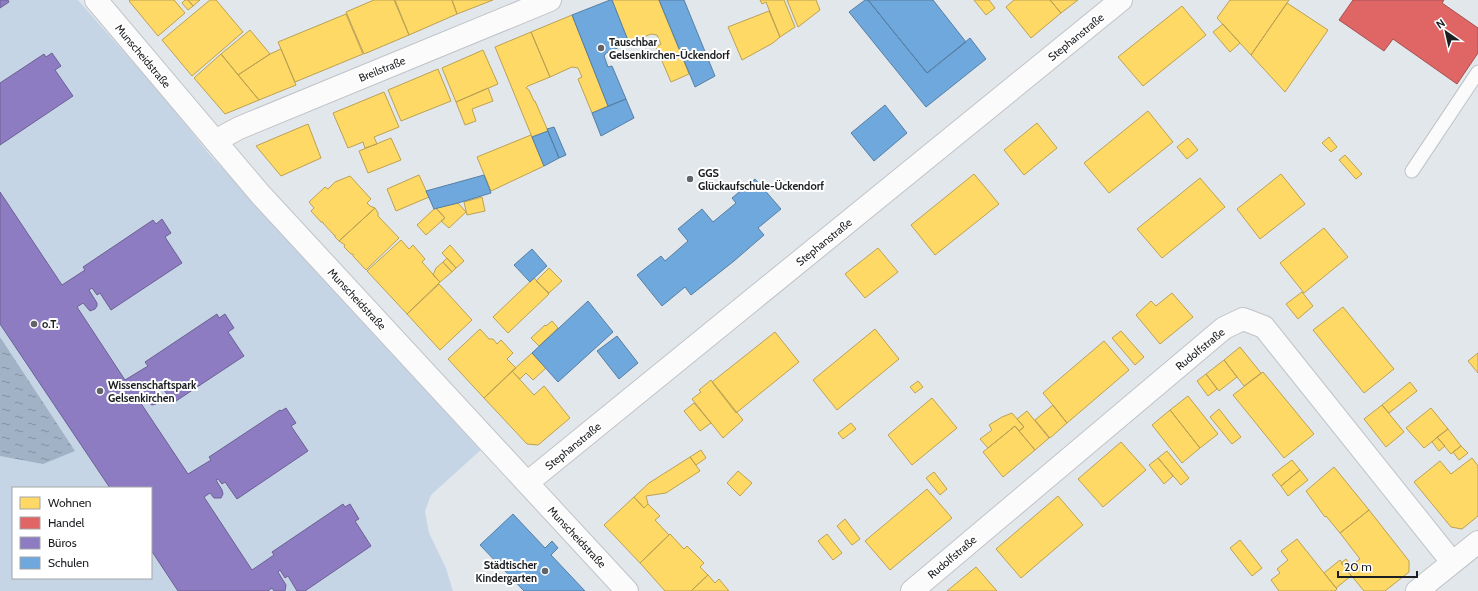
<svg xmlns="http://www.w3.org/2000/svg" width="1478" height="591" viewBox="0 0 1478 591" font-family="Cabin,sans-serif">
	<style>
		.green { fill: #c6d5e6; fill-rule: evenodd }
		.water { fill: url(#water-ripples) }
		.homes { fill: #ffd966; stroke: #bba152 }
		.shops { fill: #e06666; stroke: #a55152 }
		.offices { fill: #8e7cc3; stroke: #6c6093 }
		.schools { fill: #6fa8dc; stroke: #567fa4 }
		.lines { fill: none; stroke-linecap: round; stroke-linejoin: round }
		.lane-casing { stroke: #c0c3c7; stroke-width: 15 }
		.street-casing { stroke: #c0c3c7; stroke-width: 24 }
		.lane { stroke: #fbfbfc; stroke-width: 13 }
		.street { stroke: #fbfbfc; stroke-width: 22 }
		.poi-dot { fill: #616569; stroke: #fff; stroke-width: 1.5 }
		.labels { text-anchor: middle; stroke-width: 4; stroke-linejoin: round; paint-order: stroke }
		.street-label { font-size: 11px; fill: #1c1f22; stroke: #fff }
		.poi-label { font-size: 11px; font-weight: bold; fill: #1c1f22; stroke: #fff; text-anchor: start }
	</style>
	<defs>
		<pattern id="water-ripples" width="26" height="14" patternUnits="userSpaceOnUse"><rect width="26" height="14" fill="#a2b2c6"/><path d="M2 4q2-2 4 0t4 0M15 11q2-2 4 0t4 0" fill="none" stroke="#8390a0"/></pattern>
	</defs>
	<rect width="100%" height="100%" fill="#e2e7ec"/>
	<path class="green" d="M0,0H78L160,93L210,155L484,447L431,495L425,511L429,533L446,568L453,591H0ZM13,488H151V578H13Z"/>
	<path class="water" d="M0,337L75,451L43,464L0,456Z"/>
	<path class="homes" d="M130,0H174L185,13L158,36L129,1Z
		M185,0H188L193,6L188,10L182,3Z
		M188,0H200L193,6Z
		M210,0H216L243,32L192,76L162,40Z
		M374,0H394L409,35L364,54L346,12Z
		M395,0H452L457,14L409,35Z
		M452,0H493L457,14Z
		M612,0H659L689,74L671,82L656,47L661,44L657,35L651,34L629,43Z
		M760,0H784L795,27L780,37L766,2L762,4Z
		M787,0H816L820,10L798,27Z
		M974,0H989L995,8L986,15Z
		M1014,0H1050L1061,13L1031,38L1006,7Z
		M1050,0H1078L1061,13Z
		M1230,0H1289L1251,55L1217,18Z
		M1287,3L1328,30L1285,92L1251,55Z
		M1182,6L1206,35L1143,86L1118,57Z
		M769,11L780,37L773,43L742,60L728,27Z
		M346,14L363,54L295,82L278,42Z
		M572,15L608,106L592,113L578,79L582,77L578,68L572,67L550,77L531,32Z
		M1223,24L1240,43L1230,52L1213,32Z
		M250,30L270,54L238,75L221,54Z
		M531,32L550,77L528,86L526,88L529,90L534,101H535L548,131L532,137L495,47Z
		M281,49L296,85L259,100L238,75L270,54Z
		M483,50L498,84L456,102L442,68Z
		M221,54L259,100L225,114L194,78Z
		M438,69L451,101L401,121L388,90Z
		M488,88L493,101L472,109L476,121L465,125L456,102Z
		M384,92L399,127L374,137L377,144L365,148L363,142L348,148L333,113Z
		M1148,111L1173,142L1109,193L1084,163Z
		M1037,123L1057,148L1024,175L1004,150Z
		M308,124L321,158L281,176L256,146Z
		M531,135L544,166L491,191L477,157Z
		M1329,137L1337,147L1331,152L1322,143Z
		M391,138L401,160L368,173L359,151Z
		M1188,138L1198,150L1187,159L1177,147Z
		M1345,155L1362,174L1356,179L1339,160Z
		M974,174L999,204L935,255L911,225Z
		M1281,174L1305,204L1260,239L1237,209Z
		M419,175L429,197L396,211L387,189Z
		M350,176L371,199L367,203L370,206L375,208L339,241L335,237V235H334L323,223V222H321L311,211L314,208L309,202L325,187L328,189L335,182Z
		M1200,178L1225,207L1162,258L1137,229Z
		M482,197L485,211L467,215L464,202Z
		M458,203L466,212L449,228L441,221L445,218L436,208Z
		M375,208L378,213V216L399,238L366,270L353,256V254H351L344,247L345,245L339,241Z
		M436,208L445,218L426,235L417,225L434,209Z
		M1324,228L1348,257L1304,293L1280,263Z
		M401,240L409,249L413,245L425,259L422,262L440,282L407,314L367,271Z
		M450,245L464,261L456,268L442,253Z
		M878,248L898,272L865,298L845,274Z
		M447,258L456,268L452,272L443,262Z
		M443,262L452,272L440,282L433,275L436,268Z
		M549,268L562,281L549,293L536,281Z
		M534,278L549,294L508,333L493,317Z
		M439,284L472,320L440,350L407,314Z
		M1302,292L1313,306L1298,319L1286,304Z
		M1172,293L1193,317L1160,344L1136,315L1151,301L1156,306Z
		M1343,307L1394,369L1364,393L1313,330Z
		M552,321L558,328L539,346L531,338L545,325L546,326Z
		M480,329L489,339H493L497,344L501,340L513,353L507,359L516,368L484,398L448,359Z
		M875,329L899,359L837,410L813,380Z
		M1121,331L1144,357L1135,365L1112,338Z
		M775,332L799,362L736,413L712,382Z
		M1104,341L1129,370L1067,423L1043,393Z
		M1240,347L1261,373L1244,386L1224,360Z
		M532,353L546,368L533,380L526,373L520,379L512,371Z
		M1478,353V373L1468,361Z
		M1224,360L1237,377L1219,391L1206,374Z
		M512,371L534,395L544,386L570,418L538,445L527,444L484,398Z
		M1263,372L1314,434L1284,458L1233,395Z
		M1206,374L1217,389L1208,396L1197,381Z
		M711,380L743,420L723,438L692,399L701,392L699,390Z
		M918,381L923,387L915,393L910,387Z
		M1410,382L1417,391L1389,413L1382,405Z
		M1188,396L1218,434L1200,448L1170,410Z
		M932,398L957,428L912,465L888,435Z
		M694,403L711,423L700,431L684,411Z
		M1053,405L1067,423L1050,438L1035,420Z
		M1382,405L1404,432L1386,447L1364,419Z
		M1431,408L1448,429L1424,448L1406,428Z
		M1219,409L1241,437L1232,444L1210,417Z
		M1170,410L1200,448L1182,463L1152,425Z
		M1027,411L1049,438L1035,450L1019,431L1024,427L1017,419Z
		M1012,413L1024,427L1019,431L1015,426L988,448L980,439L992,430L989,425L1002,417Z
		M851,423L856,429L843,439L838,433Z
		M1015,426L1035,450L1003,477L983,452Z
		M1448,429L1461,446L1451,454L1437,437Z
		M1437,437L1445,446L1439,451L1432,442Z
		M1121,442L1146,470L1103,507L1078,479Z
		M1461,446L1468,453L1459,460L1453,452Z
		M701,450L706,458L696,465L690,457Z
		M1167,451L1189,478L1181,485L1158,458Z
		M690,457L700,471L666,493L646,496L648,504L644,508L634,497L649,483Z
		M1158,458L1173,476L1164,484L1149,465Z
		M1472,458L1478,466V516L1462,529L1451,527L1414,482L1440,461L1451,474Z
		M1292,460L1300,470L1281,486L1272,475Z
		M1334,467L1369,510L1340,533L1326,516L1325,517L1306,491Z
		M1300,470L1308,480L1288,496L1281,486Z
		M738,471L752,483L740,496L727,483Z
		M934,472L947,489L940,495L926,478Z
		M927,489L952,518L890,570L865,541Z
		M1058,496L1083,525L1021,578L996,549Z
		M634,497L644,508L648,504L660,516L655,520L669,535L640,563L604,525Z
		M1369,510L1409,561V572L1385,591H1364L1341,563L1346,559L1351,566L1360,559L1340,533Z
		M845,519L860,539L852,545L837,526Z
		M670,534L684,549L687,546L704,563L700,567L708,575L691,591H665L640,563Z
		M827,534L842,553L833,560L818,541Z
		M1297,539L1336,588L1337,589L1335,591H1279L1271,580L1280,573L1277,569L1288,560L1281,551Z
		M1240,540L1262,568L1252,576L1230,548Z
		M1340,560L1351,576L1336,588L1324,573Z
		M976,567L997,591H947Z
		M708,575L715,583L719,579L729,591H691Z"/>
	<path class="shops" d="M1353,0H1444L1442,3L1478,28V53L1457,84L1393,39L1384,51L1339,20Z"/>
	<path class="offices" d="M0,0H8L9,2L0,8Z
		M52,53L61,66L55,70L73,96L0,145V83L44,54L46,57Z
		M0,192L62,285L85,270L83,267L153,220L156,224L162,219L171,233L165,237L182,263L111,310L100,293L97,295L92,288L89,290L97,303V306L95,309L90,311L83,303L77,307L125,380L148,366L145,362L217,314L219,318L225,314L234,328L228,332L244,356L173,403L162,387L157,390L154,384L151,386L158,397L159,401L156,404L152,405L149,403L145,398L140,402L188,474L211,460L209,457L280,410L281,411L286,408L296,423L291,426L308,451L237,499L225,482L222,484L218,479L216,480L222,490L223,494L221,498H214L210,493L204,497L252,570L274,555L272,552L343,504L345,507L350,504L359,519L355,521L371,546L305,591H297L288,576L285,578L280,570L278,572L286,585L285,591H274L272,588L268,591H178L151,550V488H110L0,324Z"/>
	<path class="schools" d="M610,0H612L629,43L606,53L604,56L608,67L612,66L626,99L608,106L572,15Z
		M659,0H684L715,76L695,87Z
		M865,0H868L927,73L970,38L986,59L926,107L849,12Z
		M868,0H933L966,42L927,73Z
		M626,99L634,118L601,136L592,113Z
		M885,105L907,133L874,161L851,133Z
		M554,127L566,155L559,158L547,129Z
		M548,131L559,158L544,166L532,137Z
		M484,175L491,193L458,203L434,209L426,191Z
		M755,179L781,209L758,228L764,235L734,261L691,295L685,287L662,306L637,275L661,256L665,261L688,241L678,229L702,209L713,222L736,203L732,198Z
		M532,249L547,266L530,282L514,265Z
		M588,301L613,332L558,382L532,353Z
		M617,336L638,363L619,379L597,351Z
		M513,514L545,548L552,541L558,548L551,555L585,591H524L480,545Z"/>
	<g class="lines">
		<defs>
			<path id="lane" d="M1412,171L1478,72"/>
			<path id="street" d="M96,0L260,194L627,591
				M215,141L239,128L550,0
				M527,483L1121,0
				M912,591L1224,328L1243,319L1264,327L1452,562
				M1417,591L1478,542"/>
		</defs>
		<use href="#lane" class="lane-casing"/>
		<use href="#street" class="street-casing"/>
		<use href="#lane" class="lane"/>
		<use href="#street" class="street"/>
	</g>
	<g class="poi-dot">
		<circle cx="601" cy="48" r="4"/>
		<circle cx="690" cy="179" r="4"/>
		<circle cx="34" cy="324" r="4"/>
		<circle cx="100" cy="391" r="4"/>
		<circle cx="545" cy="571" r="4"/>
	</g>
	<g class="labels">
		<g class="street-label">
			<text transform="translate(1076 37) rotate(-39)" y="4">Stephanstraße</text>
			<text transform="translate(143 56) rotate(50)" y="4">Munscheidstraße</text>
			<text transform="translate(382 69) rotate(-22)" y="4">Breilstraße</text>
			<text transform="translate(824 242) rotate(-39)" y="4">Stephanstraße</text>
			<text transform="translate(357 299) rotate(47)" y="4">Munscheidstraße</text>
			<text transform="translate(1200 349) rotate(-39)" y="4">Rudolfstraße</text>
			<text transform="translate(573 446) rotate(-39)" y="4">Stephanstraße</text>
			<text transform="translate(577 537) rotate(47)" y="4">Munscheidstraße</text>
			<text transform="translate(952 557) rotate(-40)" y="4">Rudolfstraße</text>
		</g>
		<g class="poi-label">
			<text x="609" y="46">Tauschbar<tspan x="609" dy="13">Gelsenkirchen-Ückendorf</tspan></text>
			<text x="698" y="177">GGS<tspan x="698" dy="13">Glückaufschule-Ückendorf</tspan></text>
			<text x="42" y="328">o.T.</text>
			<text x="108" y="389">Wissenschaftspark<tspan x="108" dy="13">Gelsenkirchen</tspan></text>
			<text x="537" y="569" text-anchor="end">Städtischer<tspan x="537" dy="13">Kindergarten</tspan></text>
		</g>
	</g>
	<rect x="12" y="487" width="140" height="92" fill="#ffffff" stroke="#a4a5a7"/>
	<rect x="20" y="497" width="20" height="12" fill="#ffd966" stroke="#a4a5a7"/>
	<text x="48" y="507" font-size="12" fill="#1c1f22">Wohnen</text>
	<rect x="20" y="517" width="20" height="12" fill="#e06666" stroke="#a4a5a7"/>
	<text x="48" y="527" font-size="12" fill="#1c1f22">Handel</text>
	<rect x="20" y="537" width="20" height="12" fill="#8e7cc3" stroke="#a4a5a7"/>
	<text x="48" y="547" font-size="12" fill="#1c1f22">Büros</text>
	<rect x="20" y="557" width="20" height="12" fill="#6fa8dc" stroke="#a4a5a7"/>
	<text x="48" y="567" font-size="12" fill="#1c1f22">Schulen</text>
	<g transform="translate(1446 32) rotate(326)" stroke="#ffffff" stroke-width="3" paint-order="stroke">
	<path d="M0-3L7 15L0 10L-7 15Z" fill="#1c1f22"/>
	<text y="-6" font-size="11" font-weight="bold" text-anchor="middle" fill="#1c1f22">N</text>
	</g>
	<path d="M1338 571v6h79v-6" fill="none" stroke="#1c1f22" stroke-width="2"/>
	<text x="1344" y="571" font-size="12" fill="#1c1f22" stroke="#ffffff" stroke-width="3" paint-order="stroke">20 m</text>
</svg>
